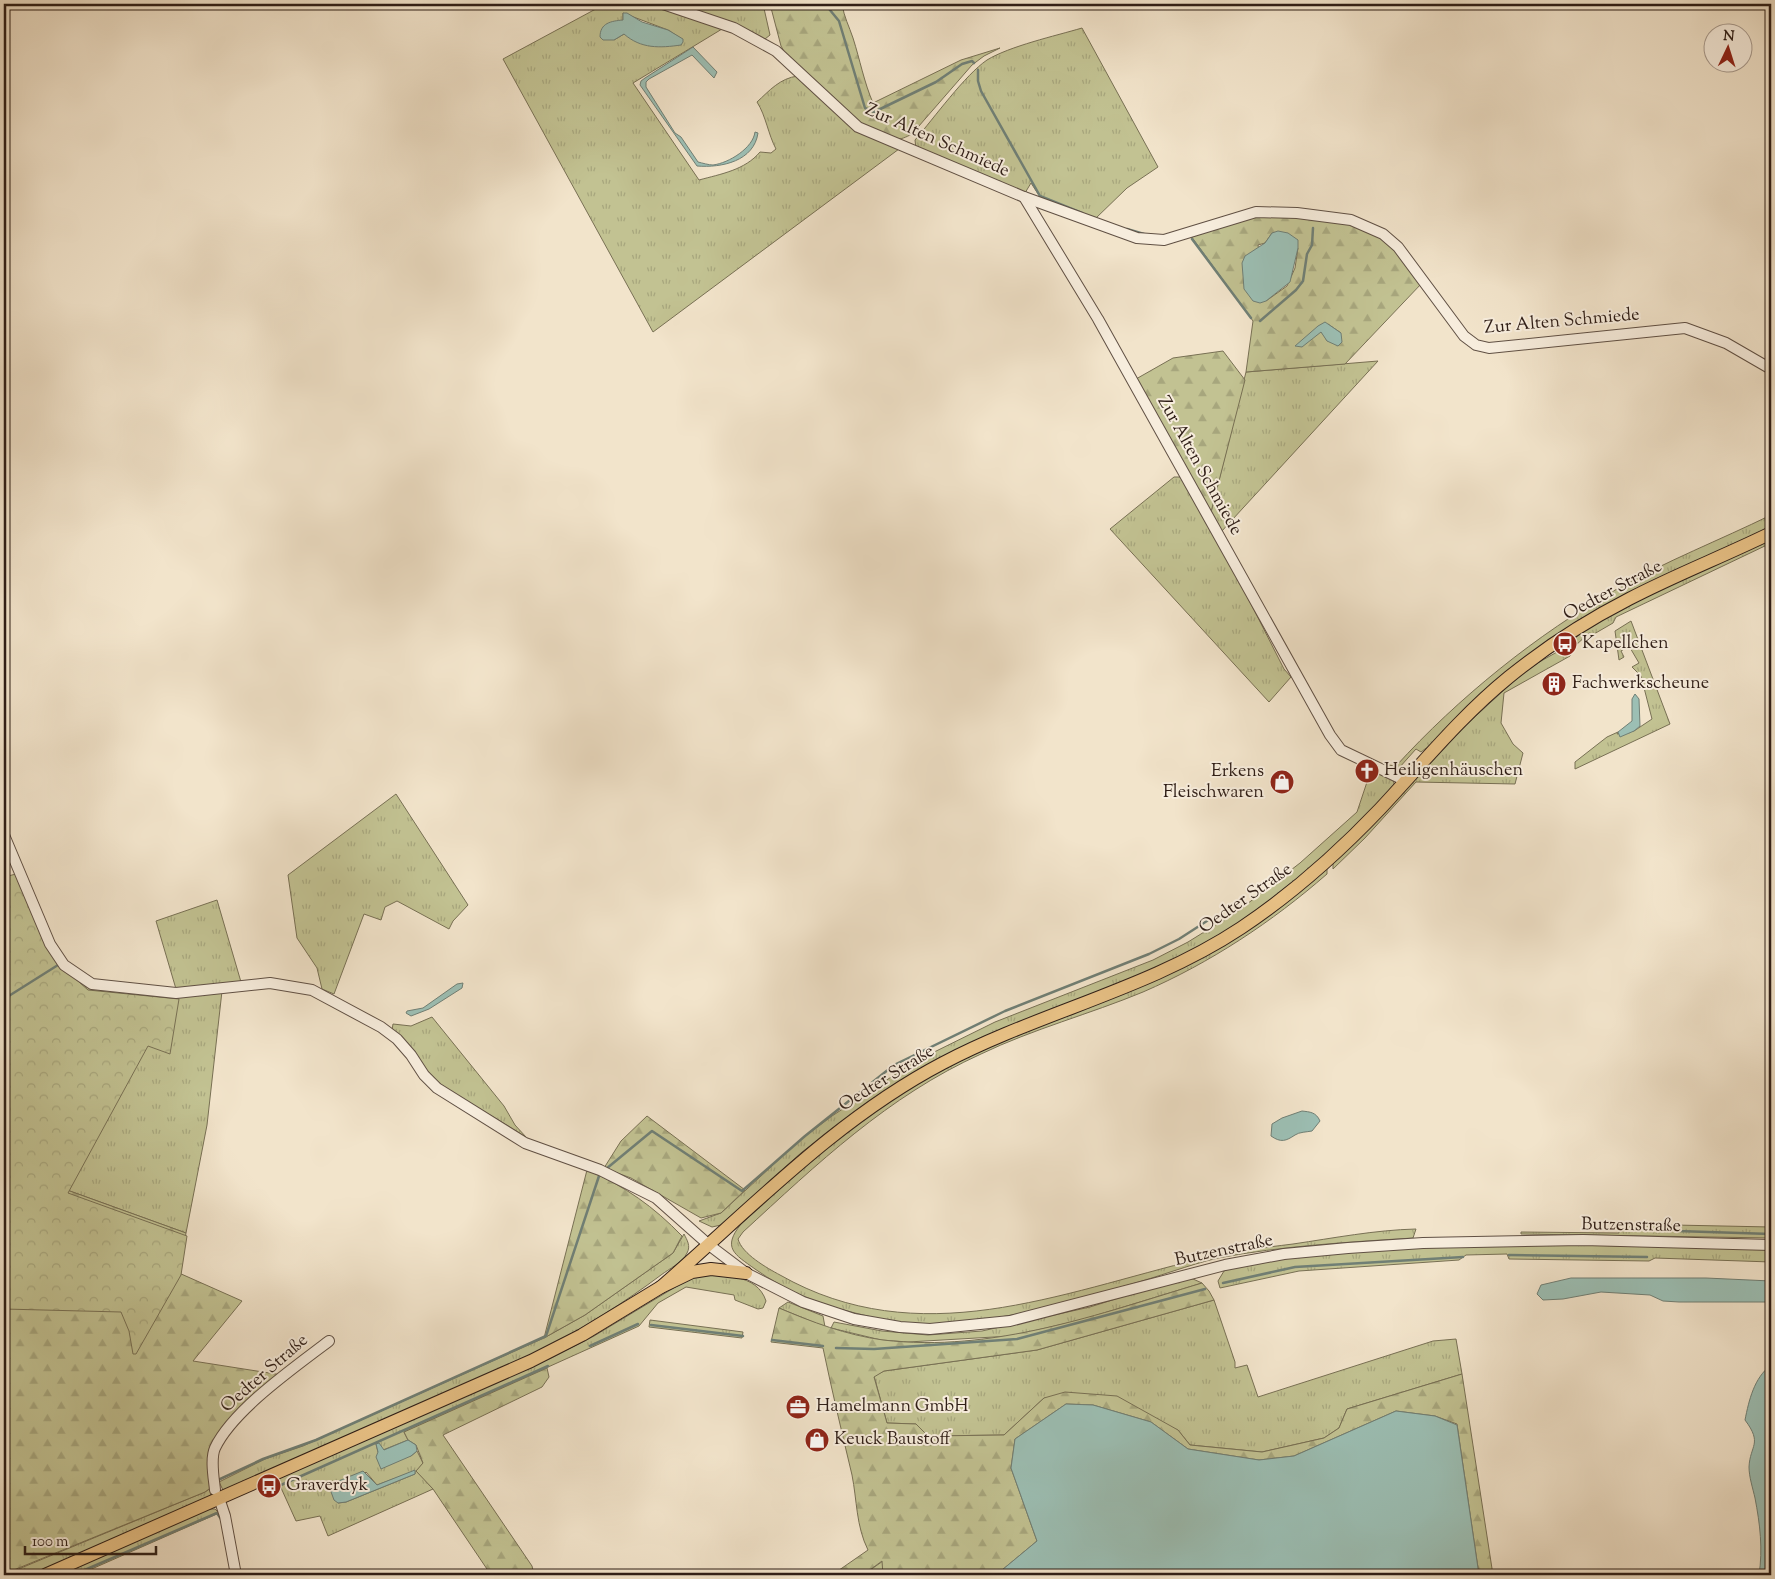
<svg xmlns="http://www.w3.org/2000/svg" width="1775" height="1579" font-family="'Sorts Mill Goudy',serif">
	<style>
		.grass { fill: url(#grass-tufts); stroke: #787054; fill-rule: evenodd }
		.forest { fill: url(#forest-firs); stroke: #787054; fill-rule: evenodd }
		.park { fill: url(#park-crowns); stroke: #787054 }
		.water { fill: #9cbfb4; stroke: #707f75 }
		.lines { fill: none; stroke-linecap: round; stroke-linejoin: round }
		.stream { stroke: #707f75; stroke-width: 2.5 }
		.minor-casing { stroke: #605044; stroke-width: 12 }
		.major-casing { stroke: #2f1e17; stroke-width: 14 }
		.minor { stroke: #f7eddd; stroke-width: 10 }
		.major { stroke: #e9c286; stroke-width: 12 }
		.labels { text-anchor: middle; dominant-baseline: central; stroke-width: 4; stroke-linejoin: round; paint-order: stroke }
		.street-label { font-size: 18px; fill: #2f1e17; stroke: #f7eddd }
		.poi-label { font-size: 18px; fill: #2f1e17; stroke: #f7eddd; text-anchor: start }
	</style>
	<defs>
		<pattern id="grass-tufts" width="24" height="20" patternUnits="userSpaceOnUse" patternTransform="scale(1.25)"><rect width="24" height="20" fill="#c2c292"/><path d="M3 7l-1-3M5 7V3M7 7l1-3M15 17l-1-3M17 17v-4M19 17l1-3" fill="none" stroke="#a7a67d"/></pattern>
		<pattern id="forest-firs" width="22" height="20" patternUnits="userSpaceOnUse" patternTransform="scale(1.25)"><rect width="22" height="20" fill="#c2c292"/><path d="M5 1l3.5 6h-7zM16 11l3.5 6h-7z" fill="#a7a67d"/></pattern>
		<pattern id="park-crowns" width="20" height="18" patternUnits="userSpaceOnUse" patternTransform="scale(1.25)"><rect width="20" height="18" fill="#c2c292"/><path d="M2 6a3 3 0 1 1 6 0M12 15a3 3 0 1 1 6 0" fill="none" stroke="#a7a67d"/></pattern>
	</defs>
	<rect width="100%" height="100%" fill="#f2e4cb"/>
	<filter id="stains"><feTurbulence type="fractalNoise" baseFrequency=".004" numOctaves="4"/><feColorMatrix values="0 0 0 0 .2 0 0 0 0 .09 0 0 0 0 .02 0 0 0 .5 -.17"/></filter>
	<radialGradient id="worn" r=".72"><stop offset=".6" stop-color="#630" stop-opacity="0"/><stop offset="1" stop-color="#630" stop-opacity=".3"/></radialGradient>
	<g class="grass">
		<path d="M605 4H655L722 29 633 83 699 180C721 174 745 170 760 152L771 153 776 149C768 134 766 116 757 102 769 91 780 78 798 76L899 149 653 332 503 59ZM623 13 668 30 682 39 624 34 614 40 623 20Z"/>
		<path d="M676 4H763L770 35 765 39Z"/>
		<path d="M1082 28 1158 167 1127 188 1095 219 1040 197 1031 183 1025 193 916 149 915 140C934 118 965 75 987 60 1010 46 1055 36 1082 28Z"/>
		<path d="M1378 361 1221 532 1211 512 1246 372Z"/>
		<path d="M1174 477H1183L1216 535 1284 669 1291 677 1269 702 1110 529Z"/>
		<path d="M1771 515V528L1624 596 1421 752 1416 749 1399 768 1403 772 1381 764 1396 766C1458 698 1537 634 1617 589 1666 561 1720 540 1771 515Z"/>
		<path d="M1771 539 1769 544 1616 617 1613 623 1594 634 1589 633 1575 646 1570 656 1504 693 1501 723 1513 744 1523 753 1515 784 1416 782 1365 838 1333 869V862L1454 736 1527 669 1564 648 1588 627 1625 606Z"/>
		<path d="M1631 621 1670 724 1575 769V762L1607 737 1618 732 1617 734 1634 731 1652 719 1641 676 1632 667 1639 663 1629 646 1621 651 1624 657 1619 660 1615 631Z"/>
		<path d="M1375 770 1393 780 1395 787 1333 850 1277 896 1222 935 1172 962 1042 1015 858 1110 802 1152 721 1225 712 1227 699 1221 721 1213 800 1140 832 1116 914 1062 995 1022 1153 960 1188 942 1238 911 1300 863 1357 812 1369 776Z"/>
		<path d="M396 794 468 905 453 921 449 929 397 901 385 907 381 920 364 914 334 994 322 989 317 968 297 938 288 875Z"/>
		<path d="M1327 868V874C1272 922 1210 963 1143 992 1090 1014 1033 1029 981 1054 888 1096 817 1164 743 1232L738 1239C742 1254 767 1268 780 1275 919 1354 1059 1293 1200 1259 1230 1251 1262 1248 1293 1244 1334 1238 1375 1230 1416 1229L1413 1238C1349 1242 1282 1246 1218 1258 1188 1265 1158 1277 1128 1285 1052 1307 975 1330 895 1322 882 1320 868 1316 855 1313 818 1304 786 1291 755 1269 734 1254 722 1248 741 1224L811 1161 865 1118 921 1081 974 1052 1147 984Z"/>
		<path d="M217 900 241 982 176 989 156 921Z"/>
		<path d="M222 991 207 1125 186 1233 67 1190 147 1043 177 997Z"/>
		<path d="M432 1017 504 1106 515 1125 526 1137 444 1087 432 1077 418 1058 392 1030 393 1024 411 1026Z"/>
		<path d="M1674 1225 1771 1227V1238L1521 1234V1232L1619 1233V1227Z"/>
		<path d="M684 1234C687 1240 691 1246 687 1253 683 1262 669 1269 661 1275 624 1303 586 1326 546 1348L224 1492 219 1482 265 1459 303 1446 544 1338 585 1315 673 1253Z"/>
		<path d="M1532 1244 1771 1249V1262L1655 1258 1649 1261 1509 1259 1507 1254 1466 1255 1459 1260 1299 1271 1220 1288 1218 1281 1224 1271 1232 1267C1332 1249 1431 1246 1532 1244Z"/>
		<path d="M697 1274C722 1276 757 1273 766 1301L763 1308 758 1309 735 1300 734 1295 686 1287 658 1303 639 1326 404 1432 408 1440 383 1450 376 1444 378 1452 411 1456 417 1451 423 1463 417 1471 433 1489 328 1536 320 1516 296 1521 277 1479 551 1358 594 1336ZM415 1471V1474L346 1502 338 1503 366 1472 377 1485Z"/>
		<path d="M1182 1278 1193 1279 1202 1283 1081 1320 1011 1336 908 1342 881 1340 831 1328 834 1322 882 1331 928 1335 982 1331 1090 1307Z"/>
		<path d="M1214 1300 1235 1362V1368L1247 1365 1258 1397 1433 1341 1456 1339 1462 1374 1347 1409 1339 1428 1324 1438 1262 1452 1190 1445 1178 1430 1044 1398 1004 1435 927 1436 916 1424 887 1423 874 1376 884 1371 1037 1350Z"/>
		<path d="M788 1302 823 1316 825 1327 779 1308Z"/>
		<path d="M650 1320 743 1332 742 1338 649 1327Z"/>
		<path d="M211 1488V1494L205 1500 34 1575H4L205 1492Z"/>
		<path d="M209 1509H215L219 1513 78 1575H59Z"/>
		<path d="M883 1561V1575H863Z"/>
	</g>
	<g class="forest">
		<path d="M770 4H842C844 17 849 26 853 38 860 60 864 82 873 103L961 60 1000 48 984 56 972 65 912 134C906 137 901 140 894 139 863 136 813 81 789 60L781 46Z"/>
		<path d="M1259 215C1305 216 1360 215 1396 249 1406 259 1413 272 1422 283L1345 364 1246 372 1253 321 1191 236ZM1272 233 1298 248 1295 268 1287 286 1266 301 1258 245 1265 243ZM1328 324 1341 333 1327 341 1323 333 1319 332Z"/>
		<path d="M1223 351 1245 380 1211 512 1136 379 1173 358Z"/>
		<path d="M25 896 60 964 86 987 177 997 168 1052 147 1044 67 1190 186 1233 179 1273 242 1301 193 1361 282 1375 209 1452 217 1483 205 1492 4 1574V903Z"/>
		<path d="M647 1116 745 1190 721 1213 701 1218 631 1178 604 1168 621 1141Z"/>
		<path d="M587 1170C625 1186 654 1207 682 1236L673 1253 585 1315 544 1338Z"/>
		<path d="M1202 1283 1209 1291 1214 1300 1037 1350 884 1371 874 1377 887 1423 916 1424 928 1436 1004 1435 1044 1398 1065 1392 1117 1396 1178 1430 1190 1445 1262 1452 1324 1438 1339 1428 1347 1409 1462 1374 1493 1575H1479L1457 1424 1435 1416 1396 1411 1294 1456 1259 1460 1188 1449 1151 1422 1093 1405 1066 1404 1015 1439 1011 1468 1037 1541 996 1575H883L882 1561 863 1575H832L868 1550C856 1526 857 1500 852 1475 842 1433 832 1391 823 1348L771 1342 779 1308C812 1322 846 1335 883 1340 993 1353 1099 1314 1202 1283Z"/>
		<path d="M547 1368 549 1377 542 1387 443 1435 532 1566 534 1575H491L433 1489 416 1471 423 1463 416 1445 408 1440 404 1432Z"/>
	</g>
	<path class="park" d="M16 874 46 947 61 966 88 990 179 999 170 1054 148 1046 68 1193 187 1236 181 1275 136 1354H133L129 1331 121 1312 4 1309V877Z"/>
	<g class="water">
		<path d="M623 13H627L642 22 668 30 683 39V42L681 45C660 48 641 49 624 34L614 40H603L600 37C600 23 611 21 623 20Z"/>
		<path d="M693 47 717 72 714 78 692 55 649 79 646 82V87L675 133 681 137 698 162C702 163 709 165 713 165 729 163 753 148 755 132L758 133C754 161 722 168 697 166L640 85 641 81 645 78Z"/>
		<path d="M1278 231 1288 233 1298 240V248L1290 282 1266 301 1260 303 1253 301 1244 289 1242 263 1245 256 1265 243 1272 233Z"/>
		<path d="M1325 322 1341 333 1342 342 1338 346 1327 341 1321 332 1302 347 1295 346 1318 326Z"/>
		<path d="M1635 694 1639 699 1640 726 1634 731 1620 737 1618 732 1632 721V699Z"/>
		<path d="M457 984 463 983 462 988 429 1009 411 1016 406 1013 407 1011 423 1008Z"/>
		<path d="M1302 1111C1310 1112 1316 1112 1320 1121L1312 1131C1307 1132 1299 1132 1295 1135 1286 1141 1281 1143 1271 1136L1272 1124 1282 1118Z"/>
		<path d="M1571 1278H1706L1771 1281V1302H1679L1663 1301 1650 1295 1601 1292 1563 1299 1543 1300 1537 1294 1541 1285Z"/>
		<path d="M1771 1365V1575H1759C1763 1549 1760 1524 1755 1498 1753 1489 1749 1477 1749 1467 1750 1445 1763 1444 1745 1420 1749 1400 1754 1378 1771 1365Z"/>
		<path d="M1066 1404 1093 1405 1151 1422 1188 1449 1259 1460 1294 1456 1396 1411 1435 1416 1457 1425 1479 1575H996L1037 1541 1011 1468 1015 1439Z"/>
		<path d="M408 1440 416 1445 417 1451 411 1456 381 1469 376 1457 378 1452 376 1444 379 1443 384 1450Z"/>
		<path d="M415 1470V1474L346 1502 338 1503 334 1500 330 1489 336 1482 363 1471 377 1485Z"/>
	</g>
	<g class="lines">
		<g class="stream">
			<path d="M825 4 839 21 865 108 874 112 936 82 962 64 972 61 974 63"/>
			<path d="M978 70V81L981 91 1040 196 1082 213"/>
			<path d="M1127 229 1144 234"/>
			<path d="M1192 239 1251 318"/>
			<path d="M1260 321 1296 290 1303 281 1307 254 1312 245 1313 228"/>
			<path d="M4 999 58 965"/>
			<path d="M606 1169 652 1131 742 1191 805 1136 894 1065 1005 1011 1149 954 1179 939 1210 919"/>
			<path d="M1677 1231 1771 1234"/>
			<path d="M1509 1255 1647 1257"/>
			<path d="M1223 1283 1295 1267 1463 1257"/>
			<path d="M651 1325 743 1336"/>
			<path d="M772 1340 823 1346"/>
			<path d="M590 1346 638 1324"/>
			<path d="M836 1348 874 1349 1017 1339 1205 1289"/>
			<path d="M218 1480 263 1459 316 1440 546 1336 599 1176"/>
			<path d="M281 1485 548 1366"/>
			<path d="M73 1575 217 1513 221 1519"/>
		</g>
		<defs>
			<g id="minor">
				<path d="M663 4 734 28 776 51 858 127 1024 197 1137 238 1164 240 1256 212 1297 213 1351 220 1383 234 1398 247 1464 336 1476 345 1489 348 1685 328 1726 343 1771 369"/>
				<path d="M1024 197 1098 319 1330 735 1341 750 1406 781"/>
				<path d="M4 835 50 944 64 965 92 984 176 993 270 983 312 990 381 1027 397 1039 411 1055 424 1075 437 1088 525 1143 600 1170 656 1198 709 1245 746 1273 803 1302 854 1319 900 1327 930 1329 1010 1321 1225 1265 1284 1254 1348 1248 1423 1243 1583 1240 1771 1245"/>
				<path d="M215 1490C214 1479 210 1459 215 1448 233 1410 295 1367 329 1341"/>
				<path d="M219 1498 225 1516 236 1575"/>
			</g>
			<g id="major">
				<path d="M661 1287C752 1208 836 1119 943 1063 1040 1012 1149 989 1241 928 1292 894 1338 853 1380 809 1422 764 1461 716 1509 677 1546 647 1586 621 1629 599 1675 575 1724 556 1771 533"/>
				<path d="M45 1575 531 1361 582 1335 661 1287 692 1272 711 1269 746 1273"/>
			</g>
		</defs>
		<use href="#minor" class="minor-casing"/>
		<use href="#major" class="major-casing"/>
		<use href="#minor" class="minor"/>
		<use href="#major" class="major"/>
	</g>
	<defs>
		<symbol id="bus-disc" viewBox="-11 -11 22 22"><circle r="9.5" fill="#8f2418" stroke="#f7eddd"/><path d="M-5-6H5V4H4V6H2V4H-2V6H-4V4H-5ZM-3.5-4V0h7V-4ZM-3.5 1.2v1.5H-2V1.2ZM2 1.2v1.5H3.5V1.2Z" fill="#fff"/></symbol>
		<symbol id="building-disc" viewBox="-11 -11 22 22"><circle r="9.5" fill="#8f2418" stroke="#f7eddd"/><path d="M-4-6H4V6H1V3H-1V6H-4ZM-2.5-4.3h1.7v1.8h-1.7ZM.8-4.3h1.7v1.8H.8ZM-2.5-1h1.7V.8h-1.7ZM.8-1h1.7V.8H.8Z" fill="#fff"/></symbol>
		<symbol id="church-disc" viewBox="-11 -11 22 22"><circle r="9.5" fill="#8f2418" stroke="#f7eddd"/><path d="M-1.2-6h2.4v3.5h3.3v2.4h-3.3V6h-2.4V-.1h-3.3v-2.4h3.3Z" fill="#fff"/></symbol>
		<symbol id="shop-disc" viewBox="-11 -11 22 22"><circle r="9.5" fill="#8f2418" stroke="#f7eddd"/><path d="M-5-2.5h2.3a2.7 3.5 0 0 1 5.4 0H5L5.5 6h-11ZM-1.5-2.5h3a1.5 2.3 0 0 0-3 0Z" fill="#fff"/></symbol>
		<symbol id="office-disc" viewBox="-11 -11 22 22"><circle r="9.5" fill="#8f2418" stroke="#f7eddd"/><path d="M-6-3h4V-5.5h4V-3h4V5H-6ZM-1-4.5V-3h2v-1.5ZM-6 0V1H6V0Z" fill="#fff"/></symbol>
	</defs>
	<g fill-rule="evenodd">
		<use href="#bus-disc" x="1551" y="630" width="28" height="28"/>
		<use href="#building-disc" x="1540" y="670" width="28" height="28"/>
		<use href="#church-disc" x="1353" y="757" width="28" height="28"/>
		<use href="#shop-disc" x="1268" y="768" width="28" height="28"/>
		<use href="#office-disc" x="784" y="1393" width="28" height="28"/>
		<use href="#shop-disc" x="803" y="1426" width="28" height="28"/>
		<use href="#bus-disc" x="255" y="1472" width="28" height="28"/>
	</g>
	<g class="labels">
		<g class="street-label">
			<text transform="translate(937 141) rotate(24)">Zur Alten Schmiede</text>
			<text transform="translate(1562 322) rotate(-5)">Zur Alten Schmiede</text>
			<text transform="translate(1199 466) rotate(61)">Zur Alten Schmiede</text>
			<text transform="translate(1613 591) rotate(-28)">Oedter Straße</text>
			<text transform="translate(1246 899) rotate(-35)">Oedter Straße</text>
			<text transform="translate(887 1079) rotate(-32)">Oedter Straße</text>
			<text transform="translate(1631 1226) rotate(1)">Butzenstraße</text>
			<text transform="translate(1224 1251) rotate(-12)">Butzenstraße</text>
			<text transform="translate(265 1374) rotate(-41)">Oedter Straße</text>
		</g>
		<g class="poi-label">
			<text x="1582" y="644">Kapellchen</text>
			<text x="1572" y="684">Fachwerkscheune</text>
			<text x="1384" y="771">Heiligenhäuschen</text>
			<text x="1264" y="772" text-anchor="end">Erkens<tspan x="1264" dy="21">Fleischwaren</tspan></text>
			<text x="816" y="1407">Hamelmann GmbH</text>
			<text x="834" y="1440">Keuck Baustoff</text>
			<text x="286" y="1486">Graverdyk</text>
		</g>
	</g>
	<rect width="1775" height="1579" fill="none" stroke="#f2e4cb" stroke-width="20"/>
	<rect x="5" y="5" width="1765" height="1569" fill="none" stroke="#2f1e17" stroke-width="2.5"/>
	<rect x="10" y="10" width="1755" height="1559" fill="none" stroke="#2f1e17"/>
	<g transform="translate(1728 48) rotate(4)"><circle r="24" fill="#f7eddd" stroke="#a79a8e"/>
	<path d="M0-4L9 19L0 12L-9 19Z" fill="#8f2418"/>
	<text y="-8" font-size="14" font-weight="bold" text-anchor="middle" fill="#2f1e17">N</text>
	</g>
	<path d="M25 1546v8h131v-8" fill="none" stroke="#2f1e17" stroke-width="2.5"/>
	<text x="32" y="1546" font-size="15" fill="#2f1e17" stroke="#f7eddd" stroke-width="4" paint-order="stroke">100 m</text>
	<rect width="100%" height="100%" filter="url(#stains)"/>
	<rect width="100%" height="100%" fill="url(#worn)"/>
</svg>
